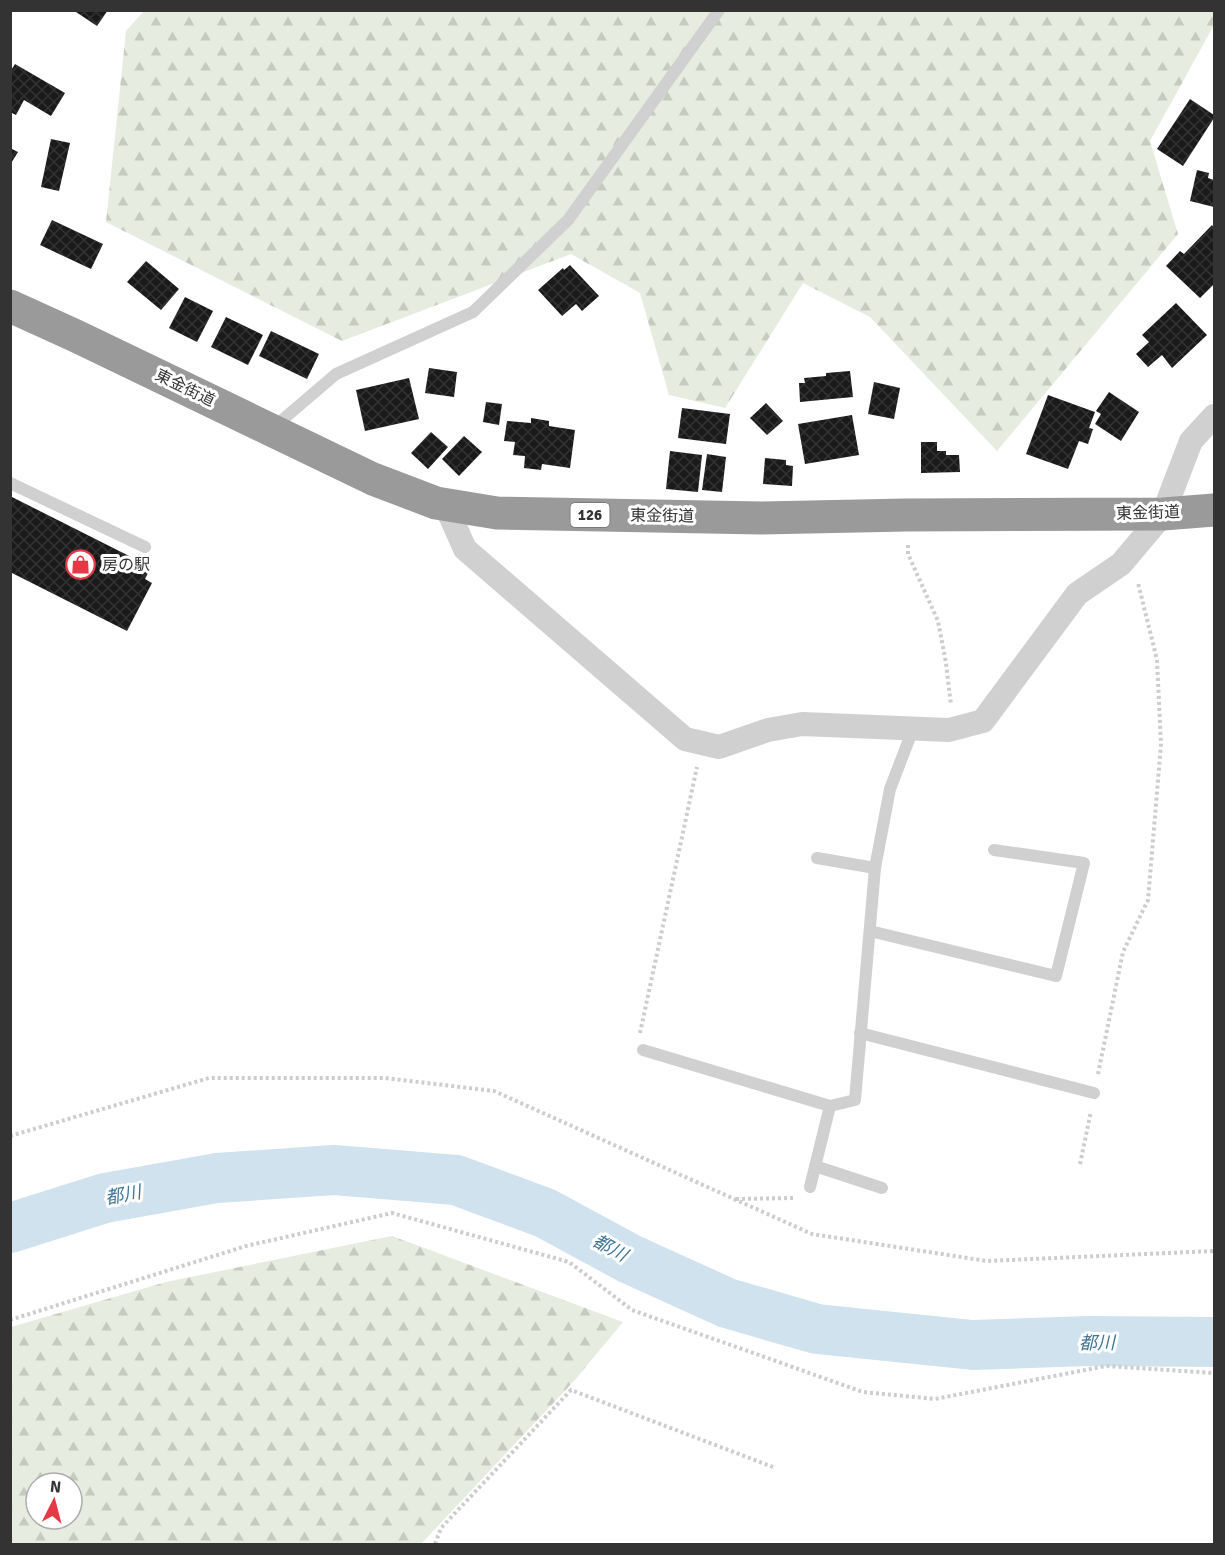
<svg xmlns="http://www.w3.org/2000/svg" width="1225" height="1555" font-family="Signika,'Noto Sans JP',sans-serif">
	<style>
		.forest { fill: url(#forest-firs); fill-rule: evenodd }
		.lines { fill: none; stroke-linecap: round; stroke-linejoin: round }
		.river { stroke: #cfe2ee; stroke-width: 50 }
		.building { fill: url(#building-cross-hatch) }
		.path { stroke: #cdcdcd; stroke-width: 4; stroke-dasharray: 3 3; stroke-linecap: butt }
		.lane { stroke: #d0d0d0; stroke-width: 12 }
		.street { stroke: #d0d0d0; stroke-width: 24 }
		.highway { stroke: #9a9a9a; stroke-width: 33 }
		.labels { text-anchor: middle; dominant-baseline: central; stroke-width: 6; stroke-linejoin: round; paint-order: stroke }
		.shield { fill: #fff; stroke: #707070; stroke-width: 1.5 }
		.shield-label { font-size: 15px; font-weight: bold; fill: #333 }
		.street-label { font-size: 16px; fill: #333; stroke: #fff }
		.poi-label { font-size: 16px; fill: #333; stroke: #fff; text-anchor: start }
		.water-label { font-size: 18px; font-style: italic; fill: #3f7597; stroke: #fff }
	</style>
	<defs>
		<pattern id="forest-firs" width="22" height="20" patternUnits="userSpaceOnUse" patternTransform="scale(1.5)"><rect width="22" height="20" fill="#e6ecdf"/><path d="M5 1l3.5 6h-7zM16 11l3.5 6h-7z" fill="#c6cbc0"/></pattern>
		<pattern id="building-cross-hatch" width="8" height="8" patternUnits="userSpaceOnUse" patternTransform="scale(1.5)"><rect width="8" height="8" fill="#1a1a1a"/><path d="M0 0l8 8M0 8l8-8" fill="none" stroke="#333"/></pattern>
	</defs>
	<rect width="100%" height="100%" fill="#fff"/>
	<g class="forest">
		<path d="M144 11H1214V25L1150 141 1178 234 997 451 870 317 803 283 725 408 669 395 640 293 571 254 342 341 106 222 126 31Z"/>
		<path d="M392 1236 623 1322 574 1381 421 1544H11V1327L166 1282ZM36 1483H72V1519H36Z"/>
	</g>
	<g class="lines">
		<path class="river" d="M10 1228 105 1198 217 1178 334 1170 456 1180 545 1213 630 1259 727 1303 817 1329 973 1345 1087 1341 1214 1342"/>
	</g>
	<g class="building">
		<path d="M73 10H108L97 26Z"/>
		<path d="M15 64 65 93 51 116 24 100 16 115 10 112V72Z"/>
		<path d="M1190 99 1214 115V118L1183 166 1157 149Z"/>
		<path d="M51 139 70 143 59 191 41 187Z"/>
		<path d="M10 148 18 152 10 165Z"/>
		<path d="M1197 170 1209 173 1208 178 1214 180V207L1190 201Z"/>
		<path d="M52 220 103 244 91 269 40 245Z"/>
		<path d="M1212 225 1214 228V284L1200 298 1166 266 1180 251 1184 254Z"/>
		<path d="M146 261 179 289 161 310 127 282Z"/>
		<path d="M570 265 599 296 582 311 576 304 562 316 538 290 563 268 564 270Z"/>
		<path d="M185 297 213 311 197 342 169 328Z"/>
		<path d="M1176 303 1207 335 1172 368 1162 355 1148 367 1136 354 1149 342 1142 335Z"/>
		<path d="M226 317 263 335 248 365 211 347Z"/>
		<path d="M271 331 319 354 307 379 259 356Z"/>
		<path d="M429 368 457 372 454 397 425 393Z"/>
		<path d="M850 371 853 397 800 402 799 383H805L804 378 826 376V373Z"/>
		<path d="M409 378 419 419 365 431 356 390Z"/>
		<path d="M874 382 900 388 894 419 868 414Z"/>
		<path d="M1109 392 1139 412 1121 441 1095 424 1101 414 1096 411Z"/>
		<path d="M1048 395 1095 412 1089 428 1093 429 1088 444 1079 441 1068 469 1026 454Z"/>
		<path d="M486 402 502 404 499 425 483 422Z"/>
		<path d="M766 403 783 421 767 435 750 418Z"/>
		<path d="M682 408 730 414 726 444 678 438Z"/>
		<path d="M852 415 859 455 805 464 798 424Z"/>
		<path d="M531 418 549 421V426L575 430 570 468 542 464 541 470 524 468 525 456 513 455 515 442 504 441 507 421 531 423Z"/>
		<path d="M431 432 448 447 428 469 411 453Z"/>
		<path d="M464 436 482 452 459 476 442 459Z"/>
		<path d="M921 442H937V451H946V455H959L960 472 921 473Z"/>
		<path d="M670 451 702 455 698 492 666 489Z"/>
		<path d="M707 454 726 457 722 492 702 490Z"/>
		<path d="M765 458 786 460V465L793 466 792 486 763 484Z"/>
		<path d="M10 496 151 567 145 579 152 583 127 631 10 572Z"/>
	</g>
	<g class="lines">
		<g class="path">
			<path d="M908 545V554L938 621 946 663 951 705"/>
			<path d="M640 1033 697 767"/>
			<path d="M1098 1074 1123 952 1148 900 1161 744 1157 660 1138 583"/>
			<path d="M10 1136 209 1078H385L494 1091 812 1234 987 1261 1214 1251"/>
			<path d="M1080 1164 1091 1111"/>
			<path d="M736 1199 794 1198"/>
			<path d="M10 1320 246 1246 392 1213 569 1262 632 1310 863 1392 935 1399 1106 1366 1214 1373"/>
			<path d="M435 1544 441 1528 571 1390 773 1467"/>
		</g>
		<g class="lane">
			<path d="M274 427 336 374 473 312 568 220 719 10"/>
			<path d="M10 483 145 547"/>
			<path d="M817 858 875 868"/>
			<path d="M870 931 1056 976 1084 863 994 850"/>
			<path d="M860 1033 1094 1093"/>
			<path d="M643 1050 830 1106 855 1100 875 868 890 789 913 729"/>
			<path d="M815 1166 882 1188"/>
			<path d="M810 1187 830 1106"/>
		</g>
		<path class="street" d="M445 504 465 549 685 739 719 747 768 730 802 724 949 730 983 721 1077 594 1121 564 1163 514 1191 441 1214 416"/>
		<path class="highway" d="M10 306 76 336 373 479 436 503 497 513 761 518 906 515 1163 514 1214 510"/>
	</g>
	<defs>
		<symbol id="shop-ring" viewBox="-11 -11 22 22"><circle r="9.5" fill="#fff" stroke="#e63946" stroke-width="1.5"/><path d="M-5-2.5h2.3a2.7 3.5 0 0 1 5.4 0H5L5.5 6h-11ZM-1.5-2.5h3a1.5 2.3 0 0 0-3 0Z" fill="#e63946"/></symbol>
	</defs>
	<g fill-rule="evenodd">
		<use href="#shop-ring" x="64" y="548" width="33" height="33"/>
	</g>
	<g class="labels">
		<rect class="shield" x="570.5" y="503" width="39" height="24" rx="4.5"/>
		<g class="shield-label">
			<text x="590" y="515">126</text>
		</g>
		<g class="street-label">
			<text transform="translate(185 388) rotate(26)">東金街道</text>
			<text transform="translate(1148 513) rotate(-2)">東金街道</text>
			<text transform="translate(662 516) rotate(1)">東金街道</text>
		</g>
		<g class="poi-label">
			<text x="102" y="565">房の駅</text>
		</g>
		<g class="water-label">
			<text transform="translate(123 1195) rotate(-11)">都川</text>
			<text transform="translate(610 1248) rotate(28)">都川</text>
			<text transform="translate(1097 1343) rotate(-1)">都川</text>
		</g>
	</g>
	<rect width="1225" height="1555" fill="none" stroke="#333333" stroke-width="24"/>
	<g transform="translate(54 1501) rotate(6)"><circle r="28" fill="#ffffff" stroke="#adadad" stroke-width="1.5"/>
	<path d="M0-4.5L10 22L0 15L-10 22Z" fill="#e63946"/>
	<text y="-9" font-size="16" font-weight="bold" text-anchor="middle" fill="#333333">N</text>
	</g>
</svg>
